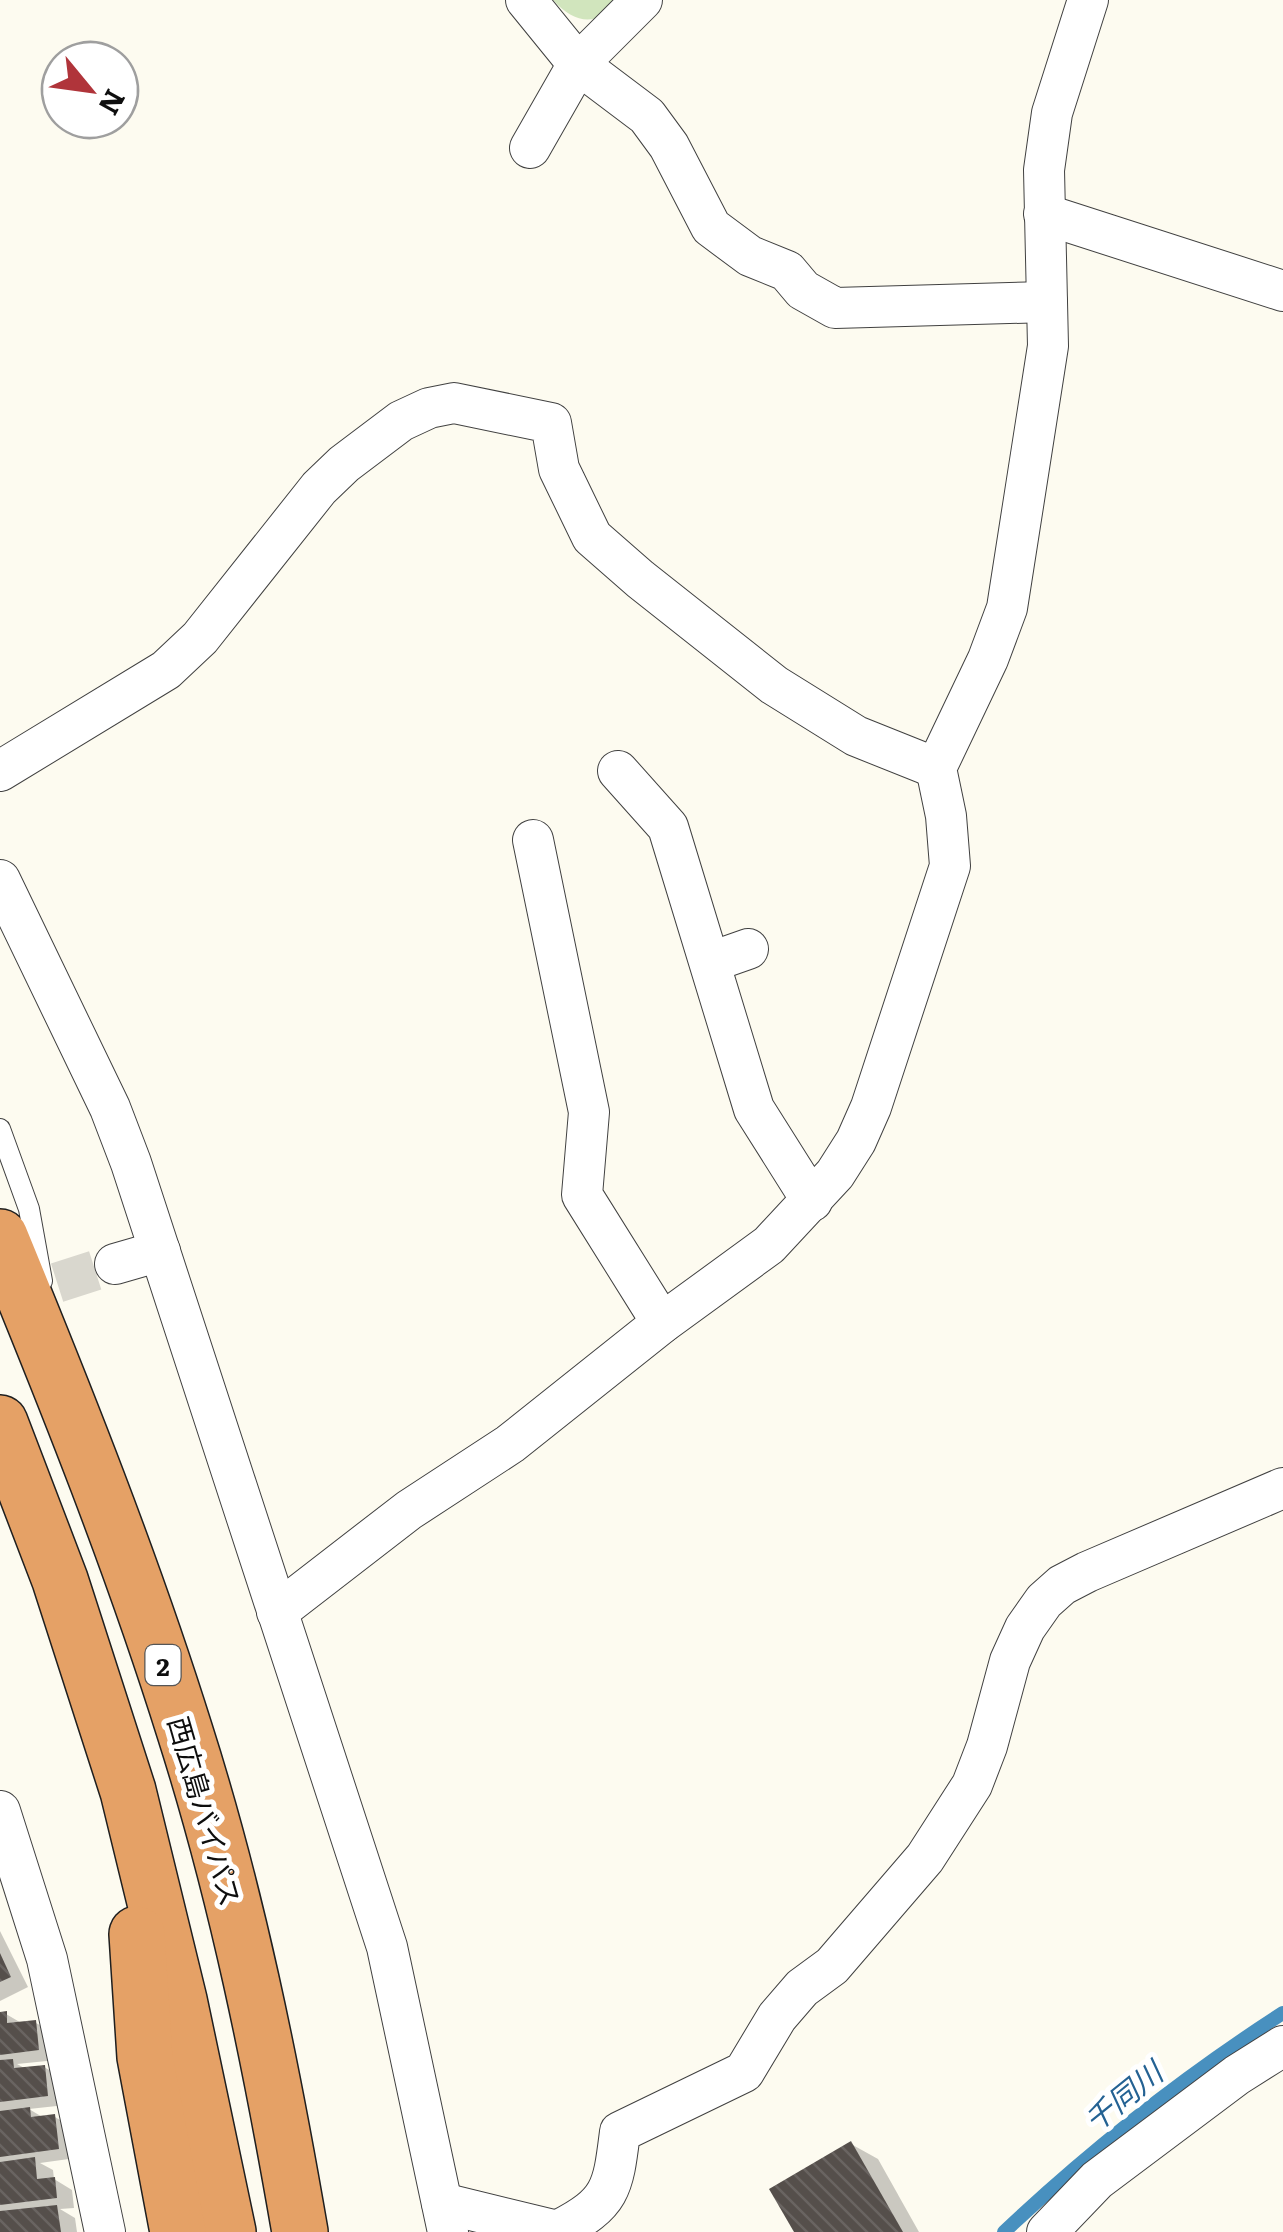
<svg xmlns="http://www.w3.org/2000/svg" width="1283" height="2232" font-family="Literata,'Noto Sans JP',serif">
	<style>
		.grass { fill: url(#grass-tufts) }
		.shadow { fill: #0003 }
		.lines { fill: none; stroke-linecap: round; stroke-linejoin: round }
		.stream { stroke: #4890bf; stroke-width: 14 }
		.building { fill: url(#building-back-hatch) }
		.minor-tunnel { stroke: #d9d7ce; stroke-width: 40; stroke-dasharray: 40 20; stroke-linecap: butt }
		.service-casing { stroke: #414141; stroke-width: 22 }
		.minor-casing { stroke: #414141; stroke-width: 42 }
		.motorway-casing { stroke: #1f1f1f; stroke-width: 58 }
		.service { stroke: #fff; stroke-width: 20 }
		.minor { stroke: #fff; stroke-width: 40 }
		.motorway { stroke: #e5a166; stroke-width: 55 }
		.labels { text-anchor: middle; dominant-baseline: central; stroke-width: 10; stroke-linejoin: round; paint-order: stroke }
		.shield { fill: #fff; stroke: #565656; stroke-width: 2.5 }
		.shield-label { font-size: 25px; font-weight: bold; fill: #0e0e0e }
		.street-label { font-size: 28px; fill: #0e0e0e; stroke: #fff }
		.water-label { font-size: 30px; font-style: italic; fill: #246293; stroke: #fff }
	</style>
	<defs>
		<pattern id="grass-tufts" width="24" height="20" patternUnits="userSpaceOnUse" patternTransform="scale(2.5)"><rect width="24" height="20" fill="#d1e5bd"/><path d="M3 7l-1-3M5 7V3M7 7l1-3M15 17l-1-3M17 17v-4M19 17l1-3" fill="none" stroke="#b2c3a1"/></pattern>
		<pattern id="building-back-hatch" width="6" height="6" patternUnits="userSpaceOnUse" patternTransform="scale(2.5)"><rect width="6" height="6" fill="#554f4b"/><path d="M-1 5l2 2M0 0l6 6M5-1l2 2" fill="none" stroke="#696461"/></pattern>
	</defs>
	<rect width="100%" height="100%" fill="#fdfbf0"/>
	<path class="grass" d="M553 0H623C598 25 578 27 553 0Z"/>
	<g class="shadow">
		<path d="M0 1931 28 1987 0 2001Z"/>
		<path d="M0 2014H6L23 2024 36 2023 54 2033 57 2060 17 2064 26 2069 44 2067 63 2078 66 2105 29 2109 44 2118 55 2117 73 2128 76 2158 40 2163 53 2170 54 2179 72 2190 74 2208 60 2209 75 2218 77 2232H0Z"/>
		<path d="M851 2144 878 2159 919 2232H797Z"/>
	</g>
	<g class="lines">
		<path class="stream" d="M1004 2232C1091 2150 1182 2078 1283 2013"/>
	</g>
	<g class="building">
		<path d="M0 1953 11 1977 0 1982Z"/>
		<path d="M7 2011V2023L36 2020 39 2050 0 2055V2012Z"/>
		<path d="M13 2059 14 2068 45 2065 48 2096 0 2102V2060Z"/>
		<path d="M30 2107 31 2117 55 2114 59 2149 0 2157V2111Z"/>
		<path d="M851 2141 903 2232H794L769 2189Z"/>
		<path d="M35 2157 37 2179 55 2177 57 2198 0 2205V2162Z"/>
		<path d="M57 2205 61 2232H0V2211Z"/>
	</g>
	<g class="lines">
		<path class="minor-tunnel" d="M0 1301 115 1264"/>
		<defs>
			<path id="service" d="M0 1129 29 1209 42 1281"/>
			<g id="minor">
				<path d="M526 0 578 64 647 116 669 146 711 227 750 256 787 271 803 290 835 308 1047 302"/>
				<path d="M530 148 578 64 642 0"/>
				<path d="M1044 214 1283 291"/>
				<path d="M0 771 166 670 200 638 319 488 344 464 401 421 429 408 454 403 551 423 559 469 592 537 640 579 774 685 856 736 936 768"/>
				<path d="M618 771 668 827 754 1109 812 1201"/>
				<path d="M533 840 589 1112 582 1195 662 1323"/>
				<path d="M0 880 110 1108 131 1163 387 1947 448 2232"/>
				<path d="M711 962 748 949"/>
				<path d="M115 1264 160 1251"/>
				<path d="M277 1612 409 1510 510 1444 662 1323 769 1245 835 1174 856 1141 871 1107 950 866 946 816 936 768 988 659 1007 608 1048 346 1044 170 1052 113 1088 0"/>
				<path d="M0 1811 47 1959 105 2232"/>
				<path d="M442 2203 561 2232"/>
				<path d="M559 2230C612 2203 613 2188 620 2132L744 2072 777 2017 802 1988 832 1966 925 1858 972 1785 987 1746 1010 1661 1025 1628 1044 1601 1062 1585 1087 1572 1283 1488"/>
				<path d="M1047 2232 1097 2180 1237 2075 1283 2046"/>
			</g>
			<g id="motorway">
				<path d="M0 1237C67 1400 132 1563 185 1732 237 1895 271 2064 300 2232"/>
				<path d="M0 1423 60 1580 128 1791 179 2000 228 2232"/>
				<path d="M137 1934 145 2057 178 2232"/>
			</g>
		</defs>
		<use href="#service" class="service-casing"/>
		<use href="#minor" class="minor-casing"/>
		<use href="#motorway" class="motorway-casing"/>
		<use href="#service" class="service"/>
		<use href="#minor" class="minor"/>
		<use href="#motorway" class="motorway"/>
	</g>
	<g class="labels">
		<rect class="shield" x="145.5" y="1645" width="35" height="40" rx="8"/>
		<g class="shield-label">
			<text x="163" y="1665">2</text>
		</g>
		<g class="street-label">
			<text transform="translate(206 1811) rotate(74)">西広島バイパス</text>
		</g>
		<g class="water-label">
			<text transform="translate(1122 2095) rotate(-39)">千同川</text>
		</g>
	</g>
	<g transform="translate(90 90) rotate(119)"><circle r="48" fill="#ffffff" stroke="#9f9f9f" stroke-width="2.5"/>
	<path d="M0-8L18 38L0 25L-18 38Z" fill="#b0343a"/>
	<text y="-15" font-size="28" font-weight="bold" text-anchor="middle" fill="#0e0e0e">N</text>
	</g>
</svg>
